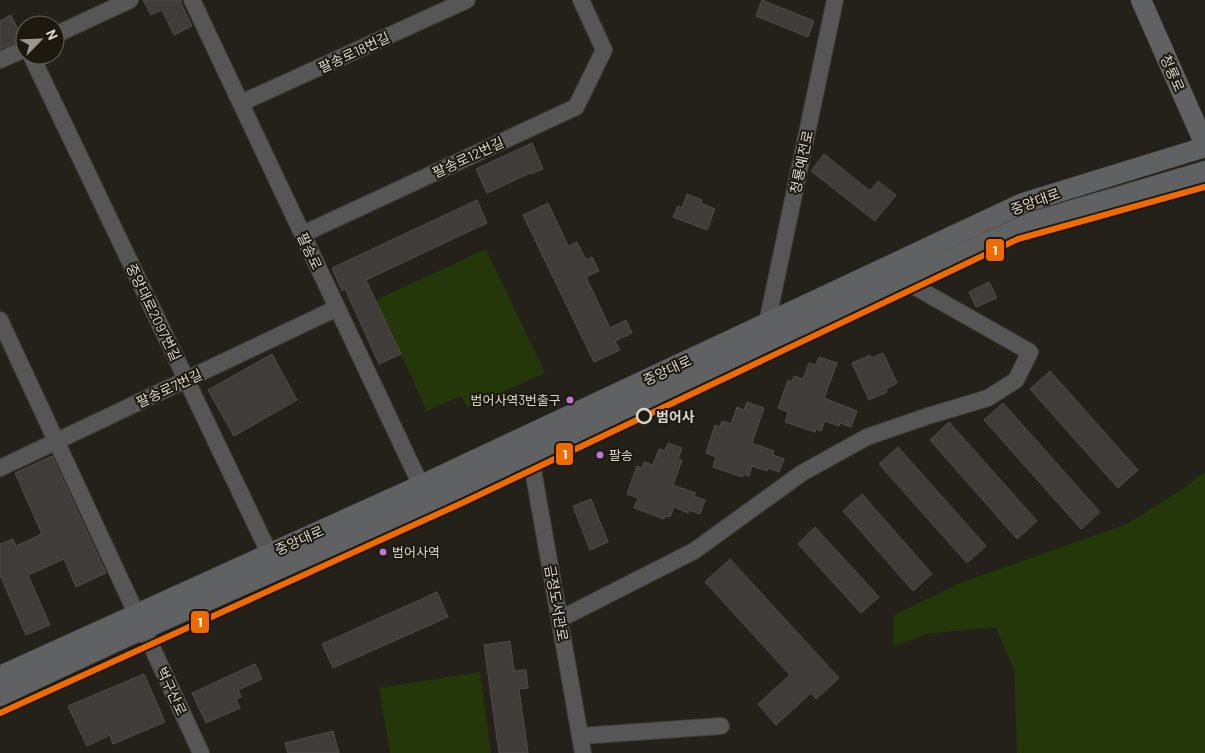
<svg xmlns="http://www.w3.org/2000/svg" width="1205" height="753" font-family="Barlow,'Noto Sans KR',sans-serif">
	<style>
		.green { fill: #233708 }
		.building { fill: #403c3a; stroke: #504c4b }
		.lines { fill: none; stroke-linecap: round; stroke-linejoin: round }
		.minor-casing { stroke: #403d38; stroke-width: 18 }
		.major-casing { stroke: #403d38; stroke-width: 21 }
		.minor { stroke: #565656; stroke-width: 16 }
		.major { stroke: #606162; stroke-width: 20 }
		.metro-1-casing { stroke: #1d190e; stroke-width: 10 }
		.metro-1 { stroke: #f06a00; stroke-width: 6 }
		.bus-dot { fill: #ba77d6; stroke: #1d190e; stroke-width: 2 }
		.stop-dot { fill: #1d190e; stroke: #d8d5ce; stroke-width: 2.5 }
		.labels { text-anchor: middle; dominant-baseline: central; stroke-width: 4; stroke-linejoin: round; paint-order: stroke }
		.bus-label { font-size: 13px; fill: #d8d5ce; stroke: #1d190e; text-anchor: start }
		.street-label { font-size: 14px; fill: #d8d5ce; stroke: #1d190e }
		.stop-label { font-size: 14px; font-weight: bold; fill: #d8d5ce; stroke: #1d190e; text-anchor: start }
		.line-badge { stroke: #1d190e; stroke-width: 2 }
		.badge-label { font-size: 14px; text-anchor: middle; font-weight: bold; fill: #fff }
	</style>
	<rect width="100%" height="100%" fill="#24211a"/>
	<g class="green">
		<path d="M486 249 545 373 467 408 461 396 427 411 376 300Z"/>
		<path d="M1205 472V753H1017L1014 670 996 627 926 634 893 647 894 615 960 583 1127 524 1181 490Z"/>
		<path d="M480 672 491 753H390L379 688Z"/>
	</g>
	<g class="building">
		<path d="M143 0H182L180 1 192 26 174 35 162 10 151 15Z"/>
		<path d="M762 0 814 21 808 37 756 16Z"/>
		<path d="M11 15 23 40 0 49V21Z"/>
		<path d="M532 143 543 169 531 174 530 173 487 193 476 169Z"/>
		<path d="M824 154 870 191 878 181 896 195 875 221 811 171Z"/>
		<path d="M687 194 702 200 701 203 715 209 707 230 673 217 678 206 682 208Z"/>
		<path d="M477 200 487 223 366 280 401 354 379 364 345 289 342 291 332 268Z"/>
		<path d="M548 203 568 246 577 242 586 260 592 257 599 271 586 277 610 328 626 320 632 333 615 341 620 350 594 362 523 215Z"/>
		<path d="M989 282 997 298 976 307 969 292Z"/>
		<path d="M883 353 897 383 886 389 887 392 869 400 852 363 870 355 871 358Z"/>
		<path d="M272 354 297 400 234 436 208 390Z"/>
		<path d="M819 357 837 363 824 398 857 411 851 427 840 423 839 426 825 421 821 431 816 429 815 432 785 422 788 412 778 408 788 380 792 382 794 376 803 379 809 363 816 365Z"/>
		<path d="M1050 371 1138 470 1118 488 1030 389Z"/>
		<path d="M747 402 764 408 752 443 774 451 773 455 784 459 779 472 768 468 767 471 752 466 749 476 744 474 742 477 713 467 716 457 706 453 715 425 720 427 722 421 731 424 737 407 744 410Z"/>
		<path d="M1003 403 1100 512 1081 529 984 420Z"/>
		<path d="M949 422 1037 521 1017 539 930 440Z"/>
		<path d="M668 443 682 448 678 459 682 460 673 485 696 493 694 496 705 500 700 514 689 510 688 513 674 507 670 517 665 516 664 519 634 508 638 498 627 494 637 466 642 468 644 462 653 465 659 449 665 451Z"/>
		<path d="M898 447 986 546 967 563 879 464Z"/>
		<path d="M52 456 106 573 76 587 64 559 28 575 50 625 26 635 0 575V544L13 539 16 546 42 534 15 473Z"/>
		<path d="M862 494 932 574 913 591 843 511Z"/>
		<path d="M591 499 608 542 590 550 573 506Z"/>
		<path d="M815 527 879 597 861 613 798 544Z"/>
		<path d="M730 559 839 678 816 699 811 693 776 725 758 704 790 675 705 582Z"/>
		<path d="M437 592 448 617 333 668 322 644Z"/>
		<path d="M510 641 514 671 526 670 528 688 519 689 528 753H499L484 645Z"/>
		<path d="M255 664 262 679 238 690 241 697 236 699 240 708 206 723 192 693Z"/>
		<path d="M144 674 165 722 113 744 110 735 87 746 68 706Z"/>
		<path d="M333 731 339 753H288L285 743Z"/>
	</g>
	<g class="lines">
		<defs>
			<g id="minor">
				<path d="M192 0 426 496"/>
				<path d="M55 35 130 0"/>
				<path d="M31 55 274 563"/>
				<path d="M0 60 25 49"/>
				<path d="M241 103 467 0"/>
				<path d="M303 234 576 107 604 50 581 0"/>
				<path d="M0 320 201 753"/>
				<path d="M767 323 835 0"/>
				<path d="M530 453 583 753"/>
				<path d="M0 468 337 308"/>
				<path d="M560 619 694 551 802 473 867 437 928 416 988 398 1016 380 1030 352 903 280"/>
				<path d="M580 736 721 726"/>
			</g>
			<g id="major">
				<path d="M1141 0 1205 145"/>
				<path d="M0 676 421 485 1023 203 1205 147"/>
				<path d="M0 696 115 642 429 502 770 340 1032 222 1205 171"/>
			</g>
		</defs>
		<use href="#minor" class="minor-casing"/>
		<use href="#major" class="major-casing"/>
		<use href="#minor" class="minor"/>
		<use href="#major" class="major"/>
		<defs>
			<path id="metro-1" d="M0 713 462 503 1018 239 1205 187"/>
		</defs>
		<use href="#metro-1" class="metro-1-casing"/>
		<use href="#metro-1" class="metro-1"/>
	</g>
	<g class="bus-dot">
		<circle cx="570" cy="400" r="4.5"/>
		<circle cx="600" cy="455" r="4.5"/>
		<circle cx="383" cy="552" r="4.5"/>
	</g>
	<circle class="stop-dot" cx="644" cy="416" r="7"/>
	<g class="labels">
		<g class="bus-label">
			<text x="561" y="400" text-anchor="end">범어사역3번출구</text>
			<text x="609" y="455">팔송</text>
			<text x="392" y="552">범어사역</text>
		</g>
		<g class="street-label">
			<text transform="translate(354 52) rotate(-25)">팔송로18번길</text>
			<text transform="translate(1173 73) rotate(66)">청룡로</text>
			<text transform="translate(468 157) rotate(-25)">팔송로12번길</text>
			<text transform="translate(801 162) rotate(-78)">청룡예전로</text>
			<text transform="translate(1035 201) rotate(-20)">중앙대로</text>
			<text transform="translate(310 251) rotate(65)">팔송로</text>
			<text transform="translate(154 312) rotate(64)">중앙대로2097번길</text>
			<text transform="translate(667 370) rotate(-25)">중앙대로</text>
			<text transform="translate(169 388) rotate(-25)">팔송로7번길</text>
			<text transform="translate(299 540) rotate(-24)">중앙대로</text>
			<text transform="translate(557 603) rotate(80)">금정도서관로</text>
			<text transform="translate(172 691) rotate(65)">벅구산로</text>
		</g>
		<g class="stop-label">
			<text x="656" y="416">범어사</text>
		</g>
	</g>
	<g class="line-badge">
		<rect x="985" y="238" width="20" height="24" rx="5" fill="#f06a00"/>
		<rect x="555" y="442" width="19" height="24" rx="5" fill="#f06a00"/>
		<rect x="190" y="610" width="20" height="24" rx="5" fill="#f06a00"/>
	</g>
	<g class="badge-label">
		<text x="995" y="255">1</text>
		<text x="565" y="459">1</text>
		<text x="200" y="627">1</text>
	</g>
	<g transform="translate(40 40) rotate(66)"><circle r="24" fill="#1d190e" stroke="#68645b"/>
	<path d="M0-4L9 19L0 12L-9 19Z" fill="#99968f"/>
	<text y="-8" font-size="14" font-weight="bold" text-anchor="middle" fill="#d8d5ce">N</text>
	</g>
</svg>
